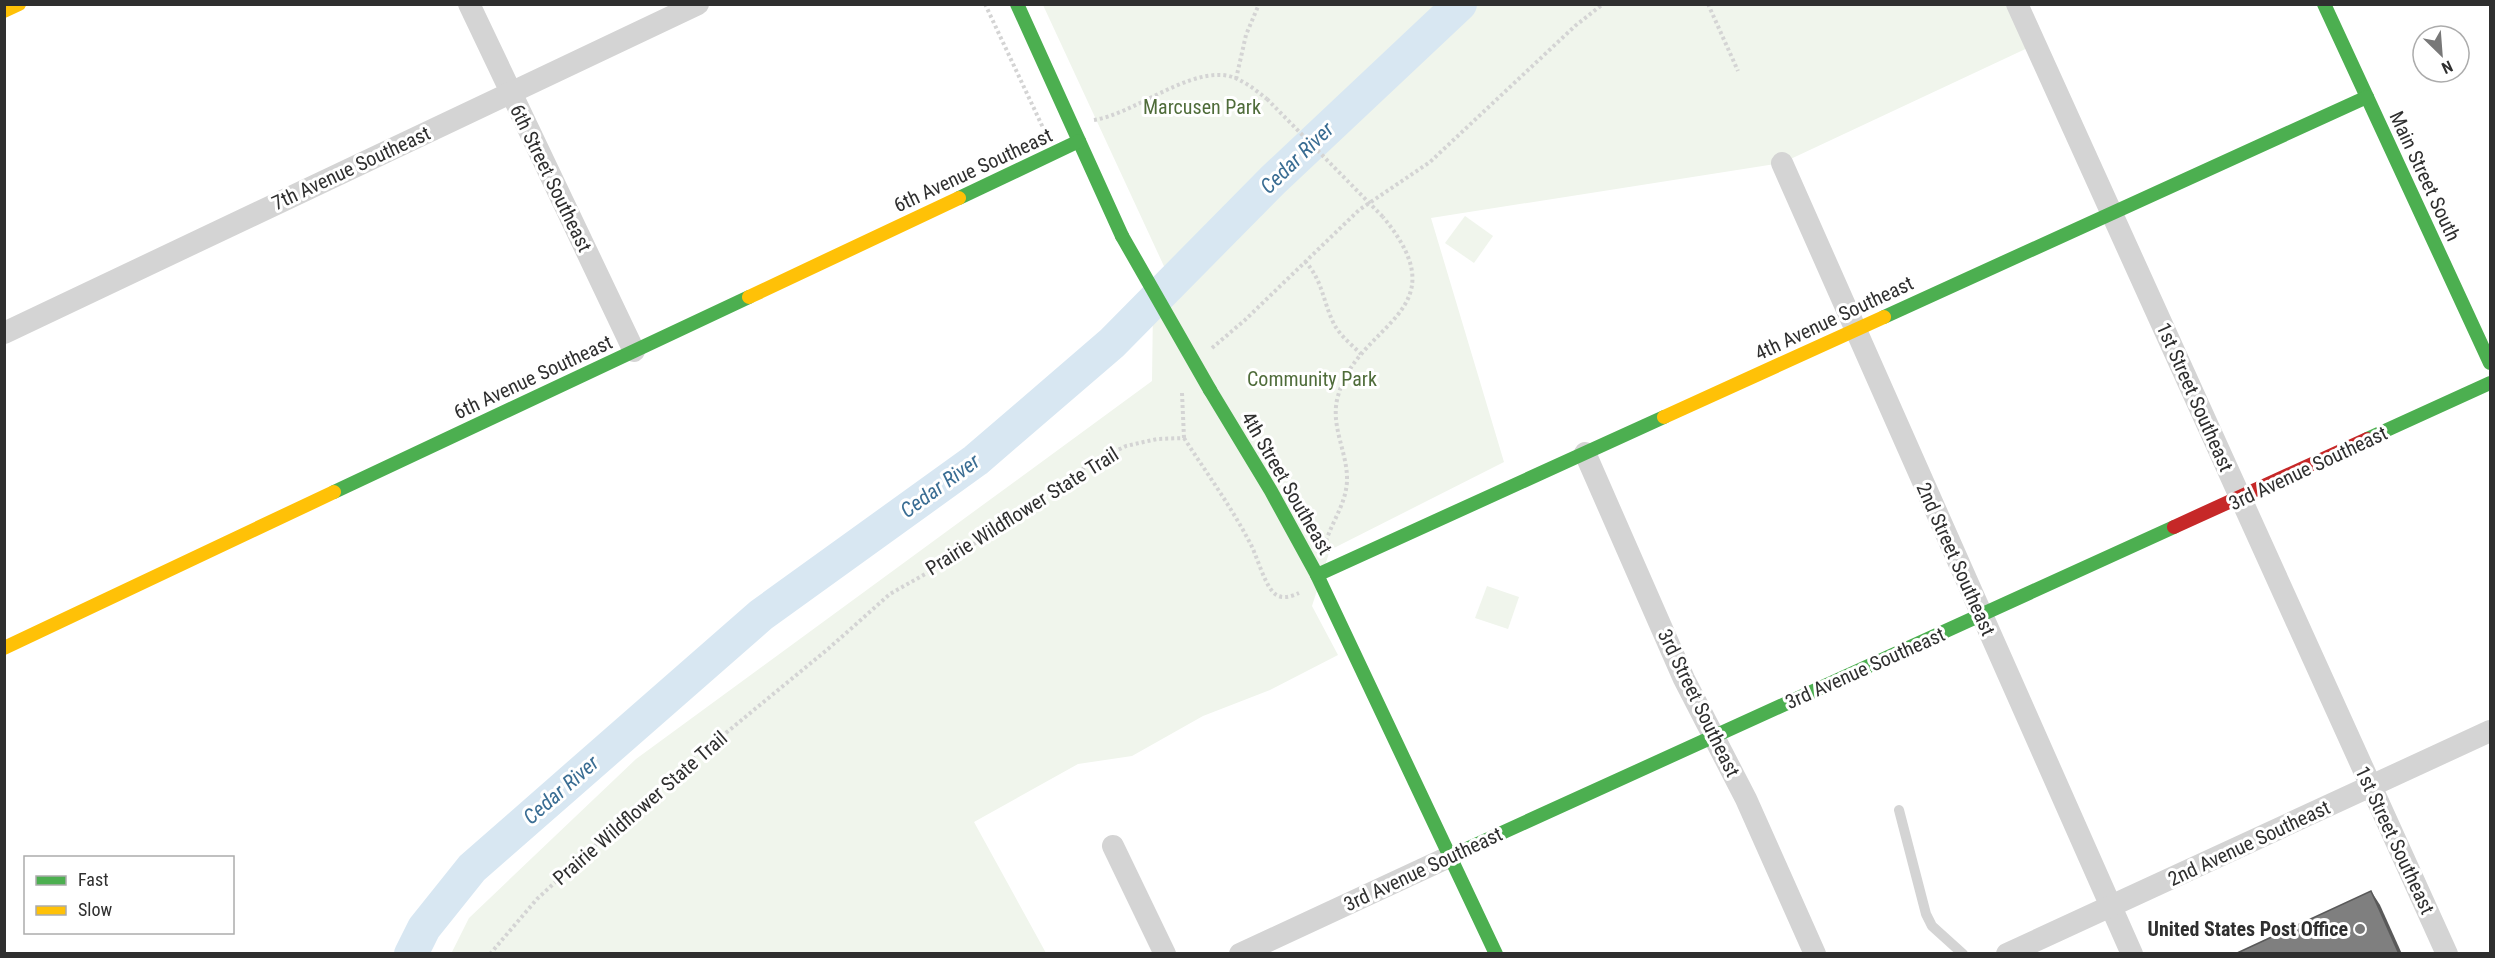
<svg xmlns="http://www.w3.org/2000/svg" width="2495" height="958" font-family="'Roboto Condensed',sans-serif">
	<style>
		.green { fill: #f0f5ec }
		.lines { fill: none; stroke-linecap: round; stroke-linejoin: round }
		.river { stroke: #d8e7f2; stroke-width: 34 }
		.path { stroke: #d4d4d4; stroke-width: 4; stroke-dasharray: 3 3; stroke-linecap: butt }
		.lane { stroke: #d4d4d4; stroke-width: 10 }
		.street { stroke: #d4d4d4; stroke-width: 22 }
		.fast { stroke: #4caf50; stroke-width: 14 }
		.slow { stroke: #ffc107; stroke-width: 14 }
		.jam { stroke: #c62828; stroke-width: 14 }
		.path-bridge { stroke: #d4d4d4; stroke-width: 4; stroke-dasharray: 3 3; stroke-linecap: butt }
		.fast-bridge { stroke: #4caf50; stroke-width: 14 }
		.shaded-wall { fill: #595959 }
		.building { fill: #7f7f7f; stroke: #595959; stroke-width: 1.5 }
		.poi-dot { fill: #787878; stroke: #fff; stroke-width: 2 }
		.labels { text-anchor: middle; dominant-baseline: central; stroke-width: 6; stroke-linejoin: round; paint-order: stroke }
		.park-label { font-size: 20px; fill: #4f6c3a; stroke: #fff }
		.street-label { font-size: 20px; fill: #2f2f2f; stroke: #fff }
		.poi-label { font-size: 20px; font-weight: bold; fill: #2f2f2f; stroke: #fff; text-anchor: end }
		.water-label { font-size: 21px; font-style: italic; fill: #3a6d93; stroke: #fff }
	</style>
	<rect width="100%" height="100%" fill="#fff"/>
	<g class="green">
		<path d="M1043 5H2017L2036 44 1782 163 1431 218 1504 462 1330 550 1312 606 1338 655 1270 690 1203 716 1132 756 1078 764 974 822 1046 953 451 954 469 918 636 759 1152 381 1153 306 1175 290Z"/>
		<path d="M1465 216 1493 236 1474 263 1445 243Z"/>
		<path d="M1487 586 1519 597 1508 629 1475 618Z"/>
	</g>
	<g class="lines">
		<path class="river" d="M411 954 424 928 472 868 761 615 976 460 1112 343 1273 180 1460 4"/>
		<g class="path">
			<path d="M985 4 1045 132"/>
			<path d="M1708 4 1738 71"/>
			<path d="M1236 79 1246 35 1259 4"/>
			<path d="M1094 120C1135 113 1181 73 1222 75 1239 76 1254 89 1267 99"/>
			<path d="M1305 261C1323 282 1322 298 1333 322 1339 335 1351 344 1361 354"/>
			<path d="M1212 348 1245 320 1359 210 1430 162 1575 26 1603 4"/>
			<path d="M1182 393 1184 438"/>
			<path d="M1184 438C1206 472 1230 505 1249 541 1257 555 1263 581 1273 592 1280 600 1290 597 1299 593"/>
			<path d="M1326 541C1333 520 1346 503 1347 481 1348 454 1331 428 1337 400 1354 322 1464 315 1383 217"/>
			<path d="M490 954 537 899 648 797 828 649 890 594 955 557 1093 462 1126 446 1157 439 1184 438"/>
		</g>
		<path class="lane" d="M1899 810 1926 914 1932 926 1963 954"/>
		<g class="street">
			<path d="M469 4 634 351"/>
			<path d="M2017 4 2447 954"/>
			<path d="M1782 163 2132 954"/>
			<path d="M4 333 698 4"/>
			<path d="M1585 453 1684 679 1746 799 1815 954"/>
			<path d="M1113 846 1165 954"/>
			<path d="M1240 954 1451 856"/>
			<path d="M2007 954 2490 731"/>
		</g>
		<g class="fast">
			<path d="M1017 4 1122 236"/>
			<path d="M2324 4 2490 363"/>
			<path d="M959 198 1079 141"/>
			<path d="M1884 317 2367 97"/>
			<path d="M1210 390 1271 491 1317 575 1496 954"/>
			<path d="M2367 439 2490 383"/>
			<path d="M334 492 749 297"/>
			<path d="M1317 575 1664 417"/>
			<path d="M1451 856 2174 527"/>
		</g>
		<g class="slow">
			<path d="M4 11 19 4"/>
			<path d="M749 297 959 198"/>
			<path d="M1664 417 1884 317"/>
			<path d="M4 648 334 492"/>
		</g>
		<path class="jam" d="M2174 527 2367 439"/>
		<path class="path-bridge" d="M1267 99 1383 217"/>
		<path class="fast-bridge" d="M1122 236 1210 390"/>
	</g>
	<path class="shaded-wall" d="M2371 891 2380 905 2402 954H2399Z"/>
	<path class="building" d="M2371 891 2399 954H2235Z"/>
	<circle class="poi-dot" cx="2360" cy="929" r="6"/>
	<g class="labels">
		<g class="park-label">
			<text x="1202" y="107">Marcusen Park</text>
			<text x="1312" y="379">Community Park</text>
		</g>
		<g class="street-label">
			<text transform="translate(351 168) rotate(-25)">7th Avenue Southeast</text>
			<text transform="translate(973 170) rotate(-25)">6th Avenue Southeast</text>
			<text transform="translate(2425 176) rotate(65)">Main Street South</text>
			<text transform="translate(551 178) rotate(64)">6th Street Southeast</text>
			<text transform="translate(1834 318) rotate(-25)">4th Avenue Southeast</text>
			<text transform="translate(533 377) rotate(-25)">6th Avenue Southeast</text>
			<text transform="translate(2195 397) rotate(66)">1st Street Southeast</text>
			<text transform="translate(2308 468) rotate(-25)">3rd Avenue Southeast</text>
			<text transform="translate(1287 483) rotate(60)">4th Street Southeast</text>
			<text transform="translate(1022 511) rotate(-32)">Prairie Wildflower State Trail</text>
			<text transform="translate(1956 559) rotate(66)">2nd Street Southeast</text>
			<text transform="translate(1865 668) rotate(-24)">3rd Avenue Southeast</text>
			<text transform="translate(1699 703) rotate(64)">3rd Street Southeast</text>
			<text transform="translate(640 808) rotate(-41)">Prairie Wildflower State Trail</text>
			<text transform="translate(2395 840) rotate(65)">1st Street Southeast</text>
			<text transform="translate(2249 843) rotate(-25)">2nd Avenue Southeast</text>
			<text transform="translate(1423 869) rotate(-25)">3rd Avenue Southeast</text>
		</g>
		<g class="poi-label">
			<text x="2348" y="929">United States Post Office</text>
		</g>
		<g class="water-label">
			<text transform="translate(1297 158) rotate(-44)">Cedar River</text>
			<text transform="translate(940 486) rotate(-36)">Cedar River</text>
			<text transform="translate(561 790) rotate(-41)">Cedar River</text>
		</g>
	</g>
	<rect width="2495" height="958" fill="none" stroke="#2f2f2f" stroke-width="12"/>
	<rect x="24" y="856" width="210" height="78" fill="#ffffff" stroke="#acacac" stroke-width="1.5"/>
	<rect x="36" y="876" width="30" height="9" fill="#4caf50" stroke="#acacac" stroke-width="1.5"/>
	<text x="78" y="886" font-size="18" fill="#2f2f2f">Fast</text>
	<rect x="36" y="906" width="30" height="9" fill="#ffc107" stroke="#acacac" stroke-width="1.5"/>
	<text x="78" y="916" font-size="18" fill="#2f2f2f">Slow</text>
	<g transform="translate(2441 54) rotate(155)"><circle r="28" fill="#ffffff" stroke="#acacac" stroke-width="1.5"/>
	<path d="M0-4.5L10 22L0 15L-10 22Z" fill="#787878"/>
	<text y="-9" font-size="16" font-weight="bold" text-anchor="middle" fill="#2f2f2f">N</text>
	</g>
</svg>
